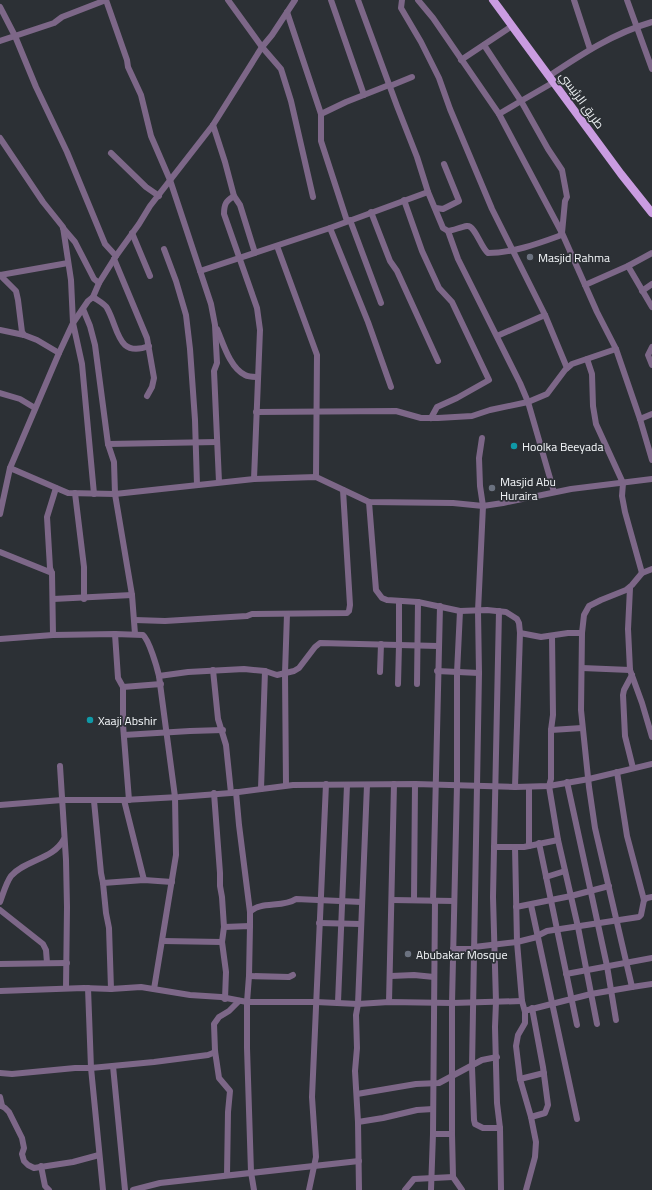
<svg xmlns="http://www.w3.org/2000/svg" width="652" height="1190" font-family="Georgia,Cairo,serif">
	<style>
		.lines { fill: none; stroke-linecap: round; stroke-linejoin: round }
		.minor { stroke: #7d6788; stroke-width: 6 }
		.major { stroke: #ca9ce1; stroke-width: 8 }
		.worship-dot { fill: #6b7280; stroke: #2c3035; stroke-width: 1.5 }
		.culture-dot { fill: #0f9aa8; stroke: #2c3035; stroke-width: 1.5 }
		.labels { text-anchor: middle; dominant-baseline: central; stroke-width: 3.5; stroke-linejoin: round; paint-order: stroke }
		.street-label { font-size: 12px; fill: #eff2f5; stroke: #2c3035 }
		.poi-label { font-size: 12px; fill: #eff2f5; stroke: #2c3035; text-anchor: start }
	</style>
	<rect width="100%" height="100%" fill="#2c3035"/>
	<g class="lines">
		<g class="minor">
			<path d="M106 0 127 60 128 67 141 95 151 136 170 180 211 304 215 325 217 363 214 371 219 482"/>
			<path d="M228 0 262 47 281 69 291 101 313 197"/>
			<path d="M331 0 364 95"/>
			<path d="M358 0 397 106 417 157 428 192 443 228 448 231C454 230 461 227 467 226 475 225 481 248 488 253 512 253 537 244 559 236L562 233 565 201 567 197 562 170 548 149 521 101 554 82"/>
			<path d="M402 0 401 8 421 42 439 78 450 109 492 209 545 315 567 368"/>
			<path d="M418 0 433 18 499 114 562 233 597 312 616 349 640 419 652 460"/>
			<path d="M574 0 590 49"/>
			<path d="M627 0 652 69"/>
			<path d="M0 7 15 36 36 87 67 152 105 244 116 256"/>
			<path d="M287 12 321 114V141L347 221"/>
			<path d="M0 41 54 23 62 17 106 0"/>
			<path d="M484 45 521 101 499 114"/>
			<path d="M461 60 512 26"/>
			<path d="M549 76C582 54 614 33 652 22"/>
			<path d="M390 86 412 77"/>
			<path d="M321 114 346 102 389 85"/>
			<path d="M213 125 225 162 234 196 240 205 255 253"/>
			<path d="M0 138 43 202 63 227 71 280 73 323 82 364 94 494"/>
			<path d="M111 153 146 187 159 196"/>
			<path d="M234 196C226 201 224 204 224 214L257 308 260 330 254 479"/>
			<path d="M404 200 422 251 439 288 452 302 489 380 457 398 437 407 431 418"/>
			<path d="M436 208 443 209 459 201 444 164"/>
			<path d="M371 212 390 261 397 271 438 361"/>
			<path d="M350 220 381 303"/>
			<path d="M63 228 75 242 94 279 99 283"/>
			<path d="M330 228 368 322 391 387"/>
			<path d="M448 231 458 259 520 383 528 402 554 492"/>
			<path d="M132 233 150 276"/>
			<path d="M277 246 317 355 316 477"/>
			<path d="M164 249 176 281 186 315 190 349 195 420 197 485"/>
			<path d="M114 259 147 338 154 378 152 387 147 396"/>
			<path d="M628 266 652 307"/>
			<path d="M200 271 330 228 428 192"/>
			<path d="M0 275 16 291 18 300 22 332 24 335 37 340 59 353"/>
			<path d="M0 275 68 263"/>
			<path d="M585 285 628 266 652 253"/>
			<path d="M642 291 652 284"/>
			<path d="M93 297C97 300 105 304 107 308 119 329 117 358 149 346"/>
			<path d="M83 309 90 326 95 345 108 444 114 462 115 494 132 595 135 634"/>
			<path d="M217 329C223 343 230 368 245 375 249 377 254 377 258 377"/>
			<path d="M0 330 24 335"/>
			<path d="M497 336 545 315"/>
			<path d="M652 347 648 355 652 365"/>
			<path d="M587 359 592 374 593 406 596 424 623 483 622 496 625 512 642 573"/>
			<path d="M0 393 20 399 35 408"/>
			<path d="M256 412 396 411 421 418H438L472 416 490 410 528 402 547 394 565 370 572 364 616 349"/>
			<path d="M640 419 652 414"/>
			<path d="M482 438 479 458 480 486 483 506 478 611 479 673 472 1067 474 1120 475 1124 483 1128H500L501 1190"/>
			<path d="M108 444 217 442"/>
			<path d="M10 468 68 493 115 494 254 479 316 477 369 502 453 503 483 506 503 503 571 489 652 479"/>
			<path d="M75 493 84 567V599"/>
			<path d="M369 502 376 590 382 598 387 600 418 602 460 611 487 610 506 612 517 619 519 623 520 633 541 637 568 633H582"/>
			<path d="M0 514 10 468 59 353 73 323 88 301 93 297 99 283 116 256 139 224 150 206 213 125 262 47 272 35 295 0"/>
			<path d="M0 552 52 573"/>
			<path d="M652 569 642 573 632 585 626 590 601 600 589 606 584 615 582 633 581 710 589 787 595 828 632 987 652 984"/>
			<path d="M630 588 628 629 630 670 642 703 652 737"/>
			<path d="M53 599 132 595"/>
			<path d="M460 611 457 673V785L452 1003V1134L453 1177 462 1190"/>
			<path d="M499 611 493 897 496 1002 495 1027 497 1103 500 1128"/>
			<path d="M135 620 165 621 247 616 252 614 347 613 349 611 350 605 343 490"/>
			<path d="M115 634 118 678 123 687V725L129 800"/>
			<path d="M53 635 52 573 50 568 47 517 56 488"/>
			<path d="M552 636 553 715 551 730V779L549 786 558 840 578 927 597 1024"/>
			<path d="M0 639 53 635 115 634 143 635C149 640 157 667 159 676L188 672 244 669 265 671 277 675 294 671 299 668 315 647 320 643 438 646"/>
			<path d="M582 668 630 670"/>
			<path d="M213 670 218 719 226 745 231 793"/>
			<path d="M437 671 479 673"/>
			<path d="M380 672 381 644"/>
			<path d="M632 675 624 690 623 695 625 736 633 768"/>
			<path d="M398 684 399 645V601"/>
			<path d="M417 684 418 602"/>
			<path d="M123 687 161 684"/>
			<path d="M551 730 582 728"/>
			<path d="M124 735 190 731 223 730"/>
			<path d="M60 766 66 860 67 907 66 988"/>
			<path d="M567 782 607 966 616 1020"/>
			<path d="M286 785 285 673 287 614"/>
			<path d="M515 787 520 633"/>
			<path d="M261 789 265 671"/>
			<path d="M236 792 239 825 250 912"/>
			<path d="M214 793 220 873V886L222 897 224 927 222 942 226 972 225 999"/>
			<path d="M124 800 144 880"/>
			<path d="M94 801 101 873 103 883 106 913 109 928 111 989"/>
			<path d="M0 805 62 800H124L179 797 231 793 293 785 415 784 515 787 549 786 589 779 652 764"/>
			<path d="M539 843 577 1025"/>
			<path d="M529 846V787"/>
			<path d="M494 847H524L558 840"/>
			<path d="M515 847 517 942 522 1001 525 1012V1023L518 1035 516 1046 520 1079 531 1117 536 1142 535 1157 526 1190"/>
			<path d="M546 877 565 871"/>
			<path d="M103 883 144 880 172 882"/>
			<path d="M392 900 454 901"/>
			<path d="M414 900 415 784"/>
			<path d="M644 900 647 898 652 897"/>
			<path d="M433 901 440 606"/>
			<path d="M0 902C3 894 6 883 11 876 26 859 53 860 64 839"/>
			<path d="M531 905 577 1119"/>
			<path d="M516 907 571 896 609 886"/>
			<path d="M0 910 43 944 46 950 47 963"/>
			<path d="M319 923 361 924"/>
			<path d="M250 926V912C260 901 283 908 296 899L362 902"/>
			<path d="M224 927 250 926 249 976 247 1002V1048L251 1172 254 1190"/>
			<path d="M163 941 222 942"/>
			<path d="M474 947 517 942 537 937 539 935 547 931 639 917 641 915 644 900 627 836 617 772"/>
			<path d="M453 949H473"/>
			<path d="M0 964 67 963"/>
			<path d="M566 974 652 958"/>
			<path d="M249 976 289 977 293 975"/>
			<path d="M391 976 414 975 434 977"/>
			<path d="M88 988 91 1068 103 1190"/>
			<path d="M154 989 176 855 175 797 159 676"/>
			<path d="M0 991 84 988 111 989 141 987 190 995 221 997 247 1002H316L358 1004 389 1002 452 1003 522 1001"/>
			<path d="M338 1002 347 785"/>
			<path d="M389 1002 394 784"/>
			<path d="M528 1010 591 994 632 987"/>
			<path d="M113 1066 125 1190"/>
			<path d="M0 1073 12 1074 75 1068H91L154 1062 208 1055 213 1053 215 1051"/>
			<path d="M520 1079 544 1073"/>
			<path d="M357 1094 416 1084 439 1083 482 1060 497 1057"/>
			<path d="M0 1097 2 1106"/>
			<path d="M0 1105 5 1108 9 1112 22 1138 24 1148 22 1154 24 1161 28 1165 34 1168 73 1162 99 1155"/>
			<path d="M531 1117 545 1113 548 1105 543 1067 532 1008"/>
			<path d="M358 1122 383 1118 417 1110 433 1109"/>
			<path d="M433 1134H452"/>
			<path d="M41 1166 45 1186 49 1190"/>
			<path d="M227 1175 228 1112 230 1091 219 1078 215 1051 214 1024 219 1017 229 1011 239 1001"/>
			<path d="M133 1190 160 1183 359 1161"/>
			<path d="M309 1190 316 1157 312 1097 326 784"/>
			<path d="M359 1190 358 1122 355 1071 357 1048 356 1015 358 1004 367 785"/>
			<path d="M405 1190 414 1179 453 1177"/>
			<path d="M431 1190 433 1134 435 901"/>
		</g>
		<path class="major" d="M493 0 621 174 652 213"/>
	</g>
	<g class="worship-dot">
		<circle cx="530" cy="257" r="4"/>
		<circle cx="492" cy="488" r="4"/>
		<circle cx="408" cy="954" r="4"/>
	</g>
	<g class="culture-dot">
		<circle cx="514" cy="446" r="4"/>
		<circle cx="90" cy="720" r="4"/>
	</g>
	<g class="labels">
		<g class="street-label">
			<text transform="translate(582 100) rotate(54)">طريق الرئيسي</text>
		</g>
		<g class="poi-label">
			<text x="538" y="257">Masjid Rahma</text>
			<text x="522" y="446">Hoolka Beeyada</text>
			<text x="500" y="481">Masjid Abu<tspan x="500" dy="14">Huraira</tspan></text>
			<text x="98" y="720">Xaaji Abshir</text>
			<text x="416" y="954">Abubakar Mosque</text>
		</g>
	</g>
</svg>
